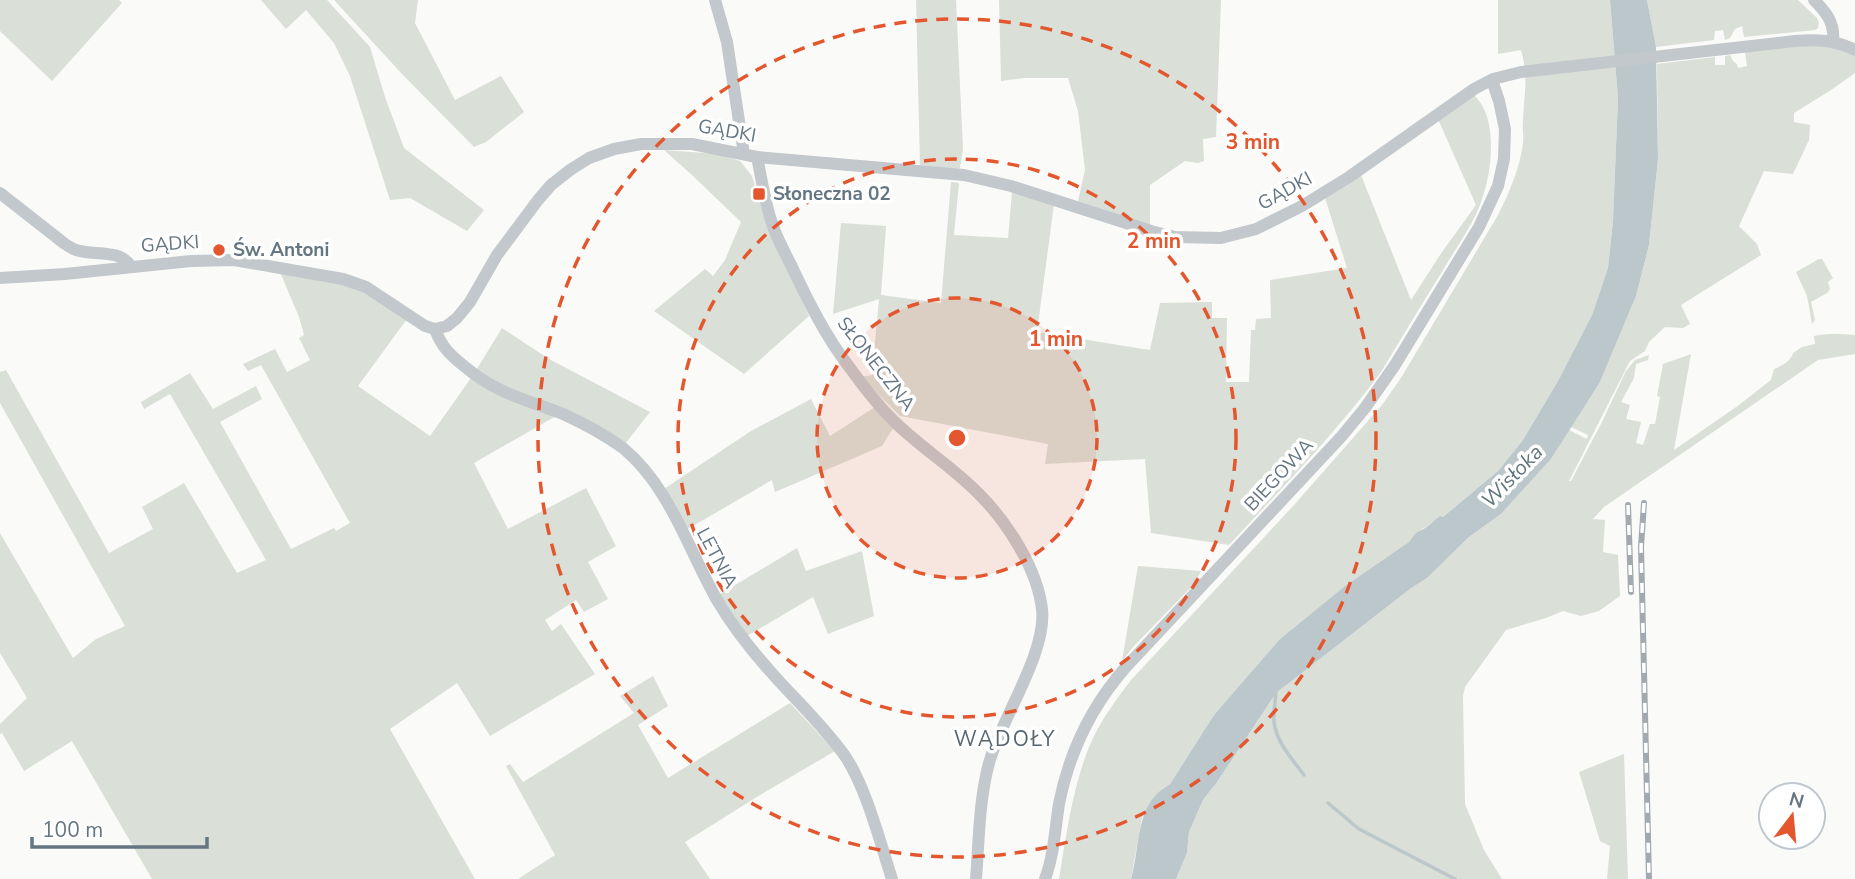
<svg xmlns="http://www.w3.org/2000/svg" width="1855" height="879" font-family="'Nunito Sans',sans-serif">
	<style>
		.green { fill: #dadfd7 }
		.water { fill: #bbc7cb }
		.lines { fill: none; stroke-linecap: round; stroke-linejoin: round }
		.stream { stroke: #bbc7cb; stroke-width: 3.5 }
		.street { stroke: #c3c8cc; stroke-width: 12 }
		.rail-casing { stroke: #a2aab0; stroke-width: 6 }
		.rail { stroke: #fff; stroke-width: 3.5; stroke-dasharray: 10; stroke-linecap: butt }
		.ring { fill: none; stroke: #e4572e; stroke-width: 3.5; stroke-dasharray: 12 9 }
		.poi-dot { fill: #e4572e; stroke: #fff; stroke-width: 2.5 }
		.labels { text-anchor: middle; dominant-baseline: central; stroke-width: 7; stroke-linejoin: round; paint-order: stroke }
		.street-label { font-size: 19px; fill: #657683; stroke: #fff }
		.poi-label { font-size: 19px; font-weight: bold; fill: #657683; stroke: #fff; text-anchor: start }
		.water-label { font-size: 21px; font-style: italic; fill: #60757c; stroke: #fff }
		.neighbourhood-label { font-size: 21px; letter-spacing: 2px; fill: #57646e; stroke: #fff }
		.centre { fill: #e4572e; stroke: #fff; stroke-width: 3.5 }
		.ring-label { font-size: 21px; text-anchor: middle; font-weight: bold; fill: #e4572e; stroke: #fff; stroke-width: 7; stroke-linejoin: round; paint-order: stroke }
	</style>
	<rect width="100%" height="100%" fill="#fafaf8"/>
	<g class="green">
		<path d="M0 0H119L122 3 52 81 0 31Z"/>
		<path d="M261 0H327L370 47 385 97 404 148 484 210 467 231 410 198 390 200 350 76 334 43 306 10 286 29Z"/>
		<path d="M334 0H418L415 23 455 100 501 76 524 112 486 142 474 147 403 75Z"/>
		<path d="M916 0H956L963 149 960 168 955 169 920 165Z"/>
		<path d="M999 0H1221L1216 137 1203 139 1204 161 1198 163 1185 161 1150 185V226L1078 201 1085 170 1078 111 1068 78H1024L1001 81Z"/>
		<path d="M1498 0H1610L1618 98 1613 221 1608 268 1592 315 1558 381 1523 440 1498 471 1443 517H1440L1427 527 1423 528 1409 542 1279 640 1214 715 1170 784 1163 788 1142 818 1131 879H1059C1067 831 1073 782 1093 738 1103 717 1118 697 1132 679L1294 505 1382 405 1401 378 1498 215C1509 193 1520 168 1523 143 1524 135 1522 128 1523 121 1524 93 1529 78 1521 50L1498 54Z"/>
		<path d="M1647 0H1798L1817 18 1819 23 1818 28 1815 30 1744 37 1742 26 1735 29 1730 38 1725 40 1723 30 1715 31 1714 40 1656 47Z"/>
		<path d="M1813 45 1835 48 1855 56V73L1831 90 1794 113V122L1810 125 1809 140 1793 174 1764 171 1739 226 1757 244 1761 255 1681 305 1690 324 1683 328 1665 327 1649 342 1645 351 1630 361 1569 481H1571L1602 422 1626 371 1635 360 1649 355 1648 360 1636 364 1634 378 1621 402 1630 405 1626 419 1641 422 1636 443 1643 445 1650 424H1655L1660 397 1657 396 1663 364 1691 354 1674 450 1739 405 1771 380 1774 369C1782 366 1791 361 1793 353L1802 347 1815 344 1814 336C1828 333 1841 334 1855 335V354L1818 360 1604 507 1593 519 1605 520 1603 552 1618 555 1620 596 1599 611 1581 616 1563 611 1546 618 1506 630 1465 687 1463 696 1465 804 1484 850 1502 879H1176L1187 853 1189 832 1203 800 1217 782 1276 693 1410 589 1427 578 1469 537 1501 514 1551 459 1569 430 1587 439 1588 435 1571 427 1600 382 1636 296 1649 245 1658 159 1657 64 1715 57V65H1725V56L1730 55 1733 61 1737 64 1738 68 1747 66 1745 52Z"/>
		<path d="M1474 95C1499 118 1492 173 1481 202 1473 225 1457 246 1445 267 1423 302 1402 337 1381 372 1335 434 1281 489 1229 545L1151 533 1145 459 1045 464 1048 444 900 416 861 377 872 375 879 299 833 314 841 223 886 226 881 295 941 303 951 182 959 183 954 235 1008 238 1012 192 1054 204 1037 332 1150 350 1160 303 1212 302V318H1227L1226 382H1249L1251 330H1255L1256 319 1271 318 1270 280 1347 268 1325 198 1361 175 1411 300 1442 252 1476 205 1438 119Z"/>
		<path d="M664 150 719 154 740 161 752 176 767 224 809 316 744 374 654 311 705 269 713 276 725 260 741 222 693 176Z"/>
		<path d="M1819 259H1822L1833 278 1828 282 1830 289 1827 293 1811 302 1815 320 1812 324 1807 296 1796 272Z"/>
		<path d="M280 272 355 287 407 319 358 386 430 436 471 378 556 416 474 463 508 529 586 488 616 546 588 562 608 599 584 612 576 600 545 620 552 631 561 624 595 674 490 736 457 683 390 729 475 879H152L72 741 24 771 2 733 0 734V724L27 698 0 653V533L73 658 96 639 125 626 0 403V372L6 370 109 553 153 529 142 507 184 483 237 573 266 560 170 394 144 409 141 402 190 373 213 409 256 386 262 399 220 422 291 549 334 528 336 531 350 523 261 365 248 371 243 364 275 349 287 372 310 360 299 338 304 335 299 317Z"/>
		<path d="M502 328 549 359 650 412 625 444 475 372Z"/>
		<path d="M811 399 830 436 875 407 894 427 882 446 775 492 772 480 686 530 664 489 751 431Z"/>
		<path d="M797 548 806 571 862 551 874 616 828 634 813 597 747 636 720 594Z"/>
		<path d="M1138 566 1201 571 1196 582 1133 647 1122 661Z"/>
		<path d="M653 676 668 706 638 725 668 778 790 703 835 751 760 795 685 842 710 879H518L555 855 506 766 510 764 523 782 634 713 620 696Z"/>
		<path d="M1624 754 1628 879H1607L1610 846 1600 841 1579 772Z"/>
	</g>
	<path class="water" d="M1610 0H1647L1656 47 1658 159 1649 245 1636 296 1600 382 1551 459 1501 514 1469 537 1427 578 1410 589 1276 693 1217 782 1203 800 1189 832 1187 853 1176 879H1131C1141 845 1134 804 1170 784L1214 715 1279 640 1344 587 1409 542 1416 533 1427 527 1440 516 1443 517 1498 471 1523 440 1558 381 1592 315 1608 268 1613 221 1618 98Z"/>
	<g class="lines">
		<g class="stream">
			<path d="M1276 688C1276 699 1273 712 1274 722 1276 742 1293 760 1304 775"/>
			<path d="M1328 803 1359 829 1455 879"/>
		</g>
		<g class="street">
			<path d="M715 0 727 42 744 154"/>
			<path d="M1814 0C1826 12 1835 23 1833 41"/>
			<path d="M757 157C762 180 765 206 774 229 779 242 786 255 792 267 809 303 826 337 850 368 863 386 882 410 898 425 923 449 954 468 979 494 1007 522 1037 568 1042 609 1047 653 1001 719 989 763 979 800 979 841 976 879"/>
			<path d="M0 193 65 244C67 245 73 249 76 250 93 256 121 248 131 267"/>
			<path d="M0 278 65 274 191 261 234 260 343 279 366 287 425 326 435 329 447 326 457 318 470 302 497 255 538 200 551 185 570 170 589 158 614 149 641 144H692L757 157 964 175 1011 186 1151 231 1175 237 1221 238 1256 229 1302 206 1349 177 1474 89 1493 79 1521 72 1795 41C1817 39 1835 40 1855 50"/>
			<path d="M435 329C441 346 450 355 464 366 497 394 525 399 563 414 583 423 605 435 623 448 670 487 688 549 717 600 734 629 756 656 778 680 801 705 825 728 845 756 866 787 880 842 892 879"/>
			<path d="M1045 879C1054 855 1055 829 1059 804 1069 753 1091 707 1125 668L1341 437 1365 408 1395 365 1479 227 1498 186 1504 159 1505 129 1499 101 1492 80"/>
		</g>
		<defs>
			<g id="rail">
				<path d="M1644 503 1641 547 1649 879"/>
				<path d="M1628 505 1631 592"/>
			</g>
		</defs>
		<use href="#rail" class="rail-casing"/>
		<use href="#rail" class="rail"/>
	</g>
	<circle cx="957" cy="438" r="140" fill="#e4572e" fill-opacity=".12"/>
	<g class="ring">
		<circle cx="957" cy="438" r="140"/>
		<circle cx="957" cy="438" r="279"/>
		<circle cx="957" cy="438" r="419"/>
	</g>
	<g class="poi-dot">
		<rect x="752" y="187" width="14" height="14" rx="3.5"/>
		<circle cx="219" cy="250" r="7"/>
	</g>
	<g class="labels">
		<g class="street-label">
			<text transform="translate(727 131) rotate(10)">GĄDKI</text>
			<text transform="translate(1285 191) rotate(-29)">GĄDKI</text>
			<text transform="translate(170 244) rotate(-4)">GĄDKI</text>
			<text transform="translate(876 364) rotate(52)">SŁONECZNA</text>
			<text transform="translate(1279 475) rotate(-47)">BIEGOWA</text>
			<text transform="translate(717 558) rotate(62)">LETNIA</text>
		</g>
		<g class="poi-label">
			<text x="773" y="194">Słoneczna 02</text>
			<text x="233" y="250">Św. Antoni</text>
		</g>
		<g class="water-label">
			<text transform="translate(1512 476) rotate(-46)">Wisłoka</text>
		</g>
		<g class="neighbourhood-label">
			<text x="1005" y="739">WĄDOŁY</text>
		</g>
	</g>
	<circle cx="957" cy="438" r="10" class="centre"/>
	<g class="ring-label">
		<text x="1253" y="149">3 min</text>
		<text x="1154" y="248">2 min</text>
		<text x="1056" y="346">1 min</text>
	</g>
	<g transform="translate(1792 816) rotate(16)"><circle r="33" fill="#ffffff" stroke="#c1c8cd" stroke-width="2"/>
	<path d="M0-5L12 26L0 18L-12 26Z" fill="#e4572e"/>
	<text y="-10" font-size="19" font-weight="bold" text-anchor="middle" fill="#657683">N</text>
	</g>
	<path d="M32 837v10h175v-10" fill="none" stroke="#657683" stroke-width="3.5"/>
	<text x="42" y="837" font-size="21" fill="#657683" stroke="#ffffff" stroke-width="5" paint-order="stroke">100 m</text>
</svg>
